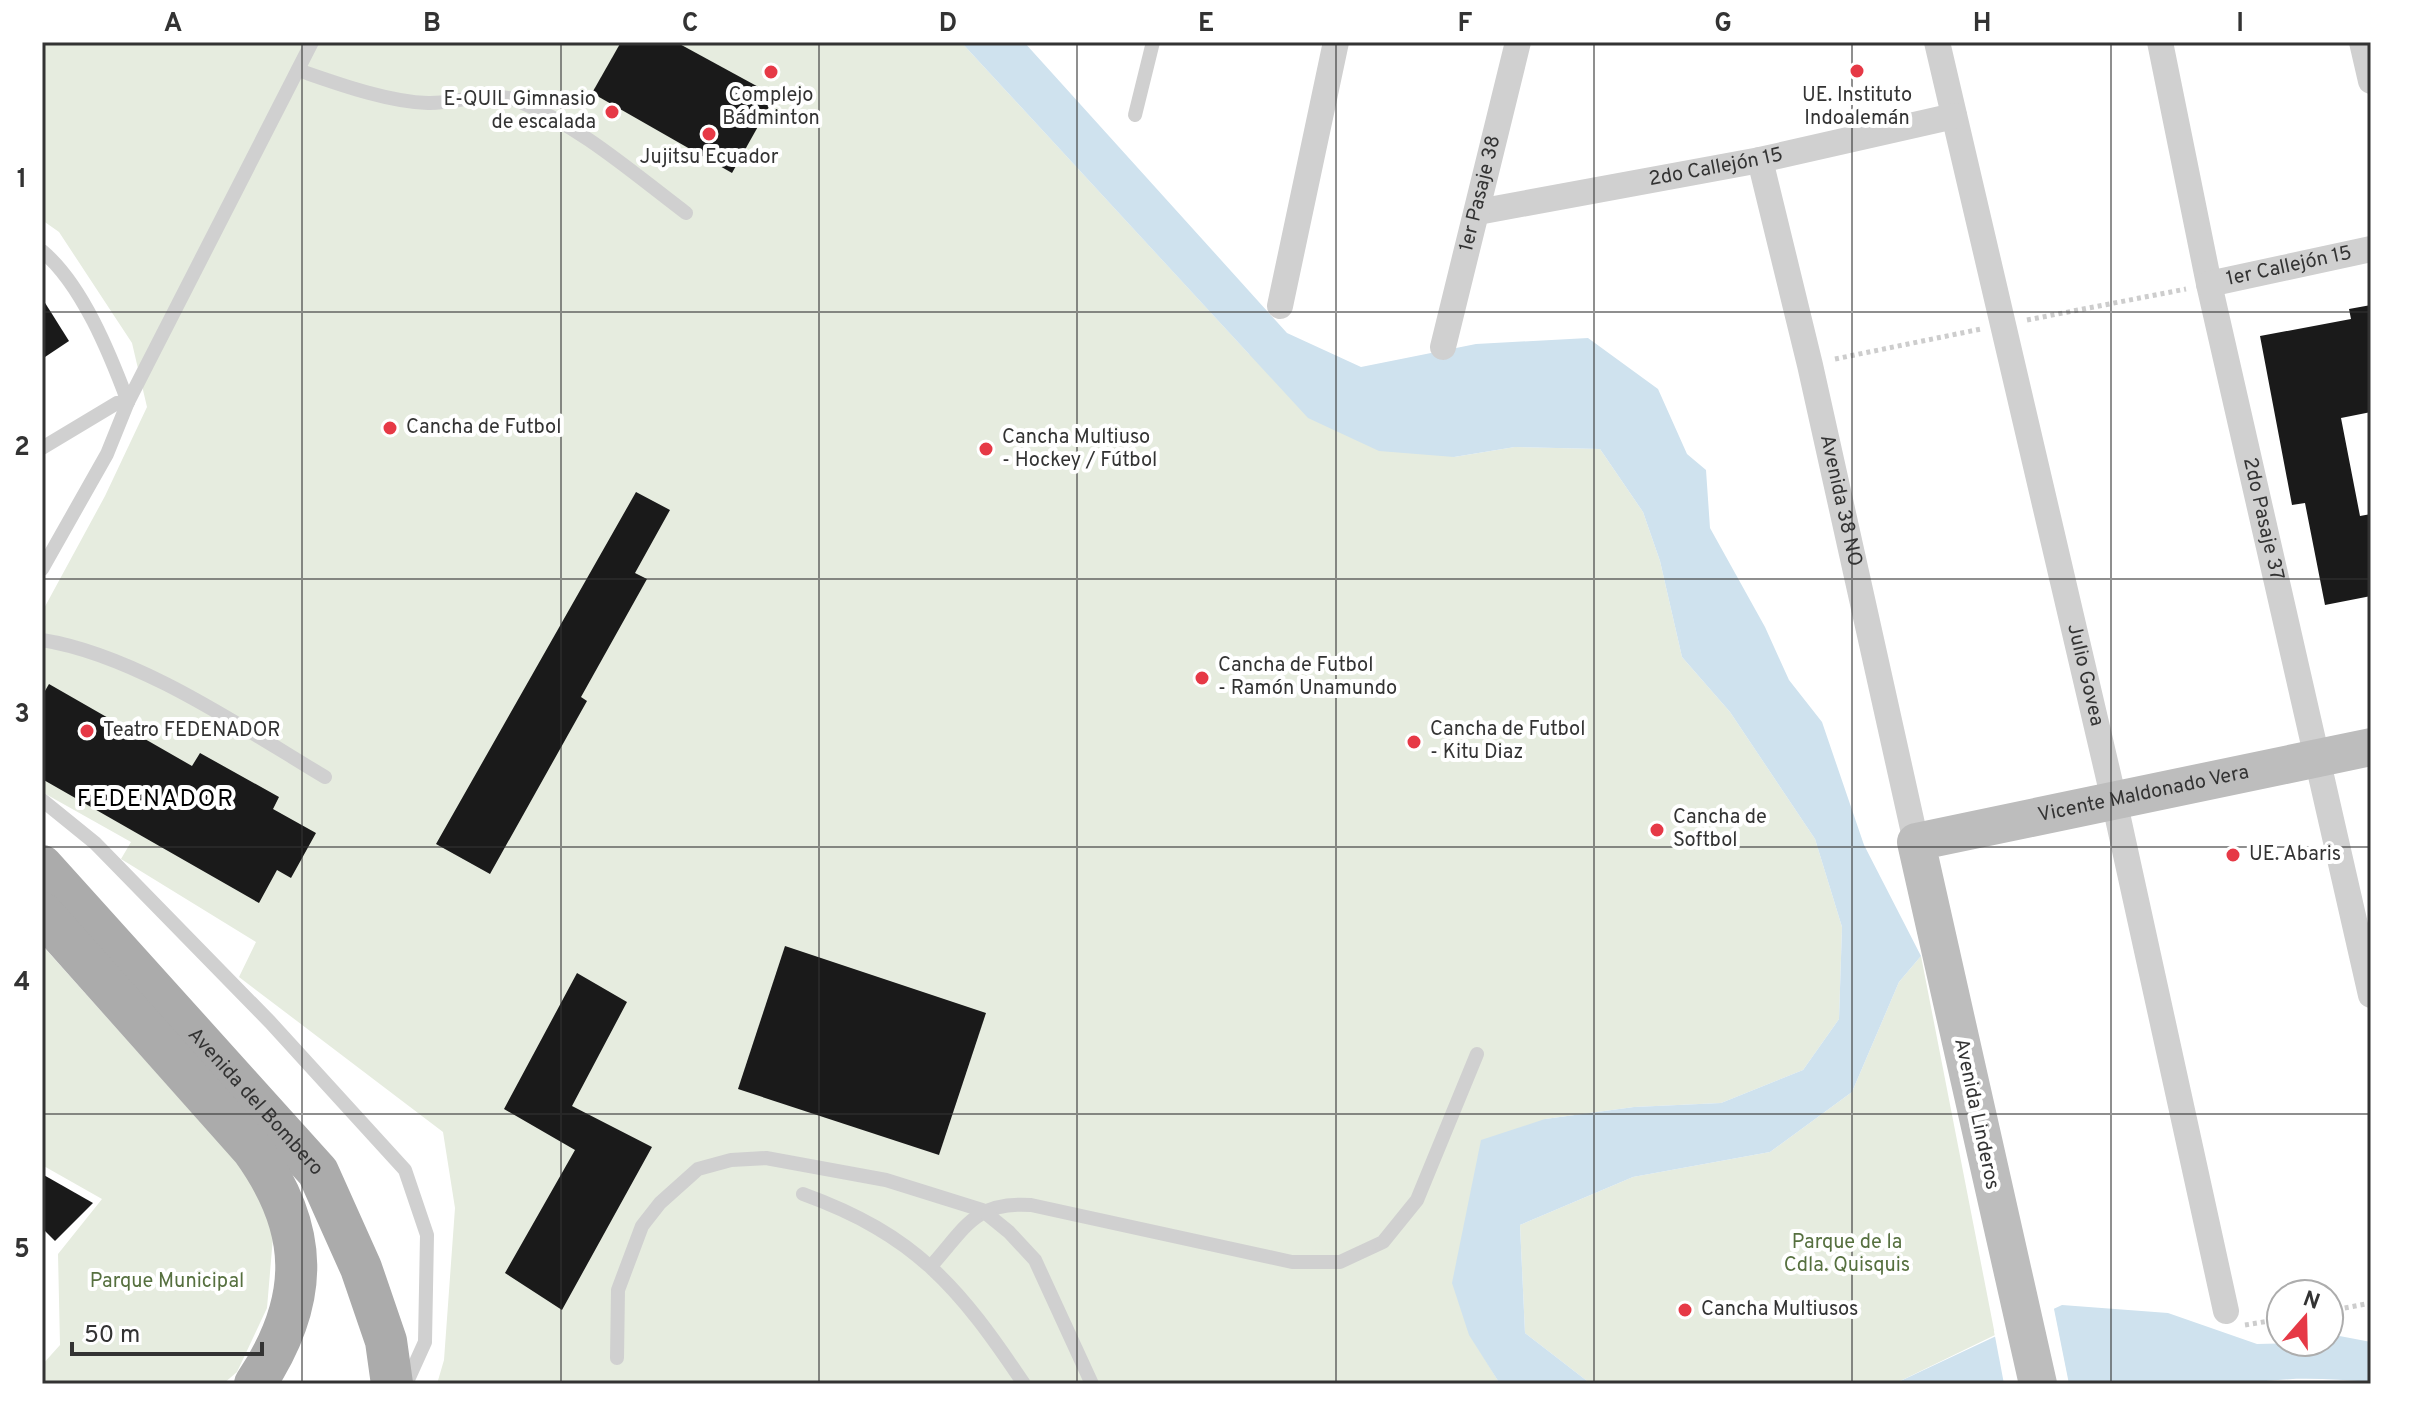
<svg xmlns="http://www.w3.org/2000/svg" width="2413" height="1426" font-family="Overpass,sans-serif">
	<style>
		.green { fill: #e6ecdf }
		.water { fill: #cfe2ee }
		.pier { fill: #fff }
		.building { fill: #1a1a1a }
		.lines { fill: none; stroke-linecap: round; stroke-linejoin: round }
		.path { stroke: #cdcdcd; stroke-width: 5; stroke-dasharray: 4 4; stroke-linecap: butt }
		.lane { stroke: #d0d0d0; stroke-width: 14 }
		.street { stroke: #d0d0d0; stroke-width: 26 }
		.secondary { stroke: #bdbdbd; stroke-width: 38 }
		.primary { stroke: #ababab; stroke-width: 42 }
		.grid { fill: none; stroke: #333; stroke-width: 2; stroke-opacity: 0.55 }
		.poi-dot { fill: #e63946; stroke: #fff; stroke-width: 3 }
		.labels { text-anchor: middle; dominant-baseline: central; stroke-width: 8; stroke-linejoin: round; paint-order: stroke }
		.poi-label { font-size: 20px; fill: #333; stroke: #fff; text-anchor: start }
		.street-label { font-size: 20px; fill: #333; stroke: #fff }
		.park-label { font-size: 20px; fill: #56703f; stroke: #fff }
		.quarter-label { font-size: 24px; letter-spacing: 2px; fill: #000; stroke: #fff }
		.neatline { fill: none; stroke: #333; stroke-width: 3 }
		.grid-label { font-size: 26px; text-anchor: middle; font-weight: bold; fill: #333 }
	</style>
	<rect width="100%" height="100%" fill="#fff"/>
	<g class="green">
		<path d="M42 42H961L1249 354 1454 457 1515 447 1600 449 1643 512 1660 561 1682 657 1730 712 1815 839 1842 927 1839 1019 1803 1070 1721 1103 1634 1107 1545 1119 1470 1335 1500 1384H437L444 1360 455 1208 443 1132 239 977 256 942 121 859 131 842 42 792V612L105 496 147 407 132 343 59 232 42 220Z"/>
		<path d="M42 945 257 1185 273 1237 267 1308 237 1372 223 1384H42V1365L60 1345 58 1254 102 1199 42 1165Z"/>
		<path d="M1921 956 1995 1335 1894 1384H1591L1525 1333 1520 1225 1633 1177 1770 1152 1852 1092 1899 982Z"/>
	</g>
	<g class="water">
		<path d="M961 42H1024L1287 333 1361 367 1476 344 1588 338 1658 389 1687 454 1706 470 1710 528 1765 627 1789 680 1822 722 1864 845 1921 956 1899 982 1852 1092 1770 1152 1633 1177 1520 1225 1525 1333 1591 1384H1500L1469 1335 1452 1283 1481 1140 1545 1119 1634 1107 1721 1103 1803 1070 1839 1019 1842 927 1815 839 1730 712 1682 657 1660 561 1643 512 1600 449 1515 447 1454 457 1379 451 1308 418Z"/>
		<path d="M2062 1305 2168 1313 2257 1344 2329 1342V1334L2371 1342V1382C2330 1379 2288 1376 2248 1384H1894Z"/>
	</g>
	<path class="pier" d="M2053 1304 2069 1384H2004L1994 1331Z"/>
	<g class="building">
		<path d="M621 42H676L775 96 732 173 592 93Z"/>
		<path d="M42 298 69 341 42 359Z"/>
		<path d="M2371 305V412L2341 418 2360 516 2371 514V596L2325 605 2305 503 2292 505 2260 336 2351 319 2349 309Z"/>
		<path d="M636 492 670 510 635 573 647 579 581 697 587 701 490 874 436 844Z"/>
		<path d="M49 684 192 766 200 753 279 797 273 809 316 833 291 878 277 870 259 903 42 779V696Z"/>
		<path d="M785 946 986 1013 939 1155 738 1089Z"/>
		<path d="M577 973 627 1002 572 1106 652 1147 562 1310 505 1273 575 1150 504 1109Z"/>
		<path d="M42 1174 93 1203 55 1241 42 1228Z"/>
	</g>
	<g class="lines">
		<g class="path">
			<path d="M2027 320 2186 289"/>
			<path d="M1835 359 1981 329"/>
			<path d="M2329 1311 2371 1303"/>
			<path d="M2245 1325 2281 1319"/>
		</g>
		<g class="lane">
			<path d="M298 70C336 83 387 102 428 103 458 104 488 89 518 101 580 126 633 173 686 213"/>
			<path d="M1135 115 1153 42"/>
			<path d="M42 251C82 284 110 354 128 402"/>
			<path d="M42 448 117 403 128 402"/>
			<path d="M42 569 107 454 128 402 312 42"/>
			<path d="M42 640C137 655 243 728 325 777"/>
			<path d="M42 800 95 843 270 1022 405 1170 427 1235 425 1342 406 1384"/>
			<path d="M803 1194C916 1235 959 1287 1024 1384"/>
			<path d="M932 1265C966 1227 975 1201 1031 1205L1292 1262H1340L1383 1242 1417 1200 1477 1054"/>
			<path d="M617 1358 618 1290 642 1226 660 1203 698 1169 731 1160 766 1158 886 1180 982 1210 1009 1232 1035 1260 1092 1384"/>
		</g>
		<g class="street">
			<path id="s1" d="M1937 42 2114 800 2226 1311"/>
			<path id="s2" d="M2160 42 2209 284 2371 995"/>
			<path d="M2362 42 2371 81"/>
			<path id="s3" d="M1760 160 1810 365 1916 842"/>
			<path id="s4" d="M1478 212 1760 160 1954 116"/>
			<path id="s5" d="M2209 284 2371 249"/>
			<path d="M1280 306 1336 42"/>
			<path id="s6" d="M1443 347 1518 42"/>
		</g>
		<path class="secondary" id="s7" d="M2038 1384 1916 842 2371 747"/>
		<g class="primary">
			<path id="s8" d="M42 866 318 1172 361 1268 386 1341 392 1384"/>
			<path d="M42 913 252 1149C310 1229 311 1300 255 1384"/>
		</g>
	</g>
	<path class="grid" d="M302 42V1384M561 42V1384M819 42V1384M1077 42V1384M1336 42V1384M1594 42V1384M1852 42V1384M2111 42V1384M42 312H2371M42 579H2371M42 847H2371M42 1114H2371"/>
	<g class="poi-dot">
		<circle cx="1857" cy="71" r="8"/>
		<circle cx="771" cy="72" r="8"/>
		<circle cx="612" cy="112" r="8"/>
		<circle cx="709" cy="134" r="8"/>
		<circle cx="390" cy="428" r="8"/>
		<circle cx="986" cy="449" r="8"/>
		<circle cx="1202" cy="678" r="8"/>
		<circle cx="87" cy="731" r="8"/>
		<circle cx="1414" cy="742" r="8"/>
		<circle cx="1657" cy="830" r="8"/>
		<circle cx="2233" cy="855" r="8"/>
		<circle cx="1685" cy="1310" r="8"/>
	</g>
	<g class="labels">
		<g class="poi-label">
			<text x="771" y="96" text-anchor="middle">Complejo<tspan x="771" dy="23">Bádminton</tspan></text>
			<text x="1857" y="96" text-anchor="middle">UE. Instituto<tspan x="1857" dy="23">Indoalemán</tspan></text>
			<text x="596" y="100" text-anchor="end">E-QUIL Gimnasio<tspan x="596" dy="23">de escalada</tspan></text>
			<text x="709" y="158" text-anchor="middle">Jujitsu Ecuador</text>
			<text x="406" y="428">Cancha de Futbol</text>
			<text x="1002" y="438">Cancha Multiuso<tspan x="1002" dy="23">- Hockey / Fútbol</tspan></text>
			<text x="1218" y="666">Cancha de Futbol<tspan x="1218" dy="23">- Ramón Unamundo</tspan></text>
			<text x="1430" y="730">Cancha de Futbol<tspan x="1430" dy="23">- Kitu Diaz</tspan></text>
			<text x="103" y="731">Teatro FEDENADOR</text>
			<text x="1673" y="818">Cancha de<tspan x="1673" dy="23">Softbol</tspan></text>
			<text x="2249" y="855">UE. Abaris</text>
			<text x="1701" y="1310">Cancha Multiusos</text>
		</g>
		<g class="street-label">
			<text stroke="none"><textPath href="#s4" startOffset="242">2do Callejón 15</textPath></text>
			<text stroke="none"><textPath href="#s6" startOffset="158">1er Pasaje 38</textPath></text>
			<text stroke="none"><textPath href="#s5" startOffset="82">1er Callejón 15</textPath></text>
			<text stroke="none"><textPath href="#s3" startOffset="350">Avenida 38 NO</textPath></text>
			<text stroke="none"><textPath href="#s2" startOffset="488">2do Pasaje 37</textPath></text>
			<text stroke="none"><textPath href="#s1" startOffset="650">Julio Govea</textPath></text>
			<text stroke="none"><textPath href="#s7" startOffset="788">Vicente Maldonado Vera</textPath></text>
			<text stroke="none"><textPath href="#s8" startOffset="318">Avenida del Bombero</textPath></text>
			<text transform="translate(1976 1114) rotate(78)">Avenida Linderos</text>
		</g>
		<g class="park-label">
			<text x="1847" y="1243">Parque de la<tspan x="1847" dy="23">Cdla. Quisquis</tspan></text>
			<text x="167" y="1282">Parque Municipal</text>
		</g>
		<g class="quarter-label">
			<text x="156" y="800">FEDENADOR</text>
		</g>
	</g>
	<rect width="2413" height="1426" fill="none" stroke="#ffffff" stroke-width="88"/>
	<g transform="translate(2305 1318) rotate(20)"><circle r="38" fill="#ffffff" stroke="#adadad" stroke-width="2"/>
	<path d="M0-6L14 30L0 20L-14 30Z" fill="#e63946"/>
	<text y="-12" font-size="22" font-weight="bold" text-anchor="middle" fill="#333333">N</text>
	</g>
	<path d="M72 1342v12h190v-12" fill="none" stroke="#333333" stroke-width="4"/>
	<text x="84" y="1342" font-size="24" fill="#333333" stroke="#ffffff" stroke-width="6" paint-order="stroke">50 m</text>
	<rect x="44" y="44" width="2325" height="1338" class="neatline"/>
	<g class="grid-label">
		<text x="173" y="31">A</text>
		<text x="432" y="31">B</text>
		<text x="690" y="31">C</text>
		<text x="948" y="31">D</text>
		<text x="1206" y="31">E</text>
		<text x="1465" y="31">F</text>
		<text x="1723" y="31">G</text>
		<text x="1982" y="31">H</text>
		<text x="2240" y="31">I</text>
		<text x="22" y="187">1</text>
		<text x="22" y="455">2</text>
		<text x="22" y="722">3</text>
		<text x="22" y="990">4</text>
		<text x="22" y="1257">5</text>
	</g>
</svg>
